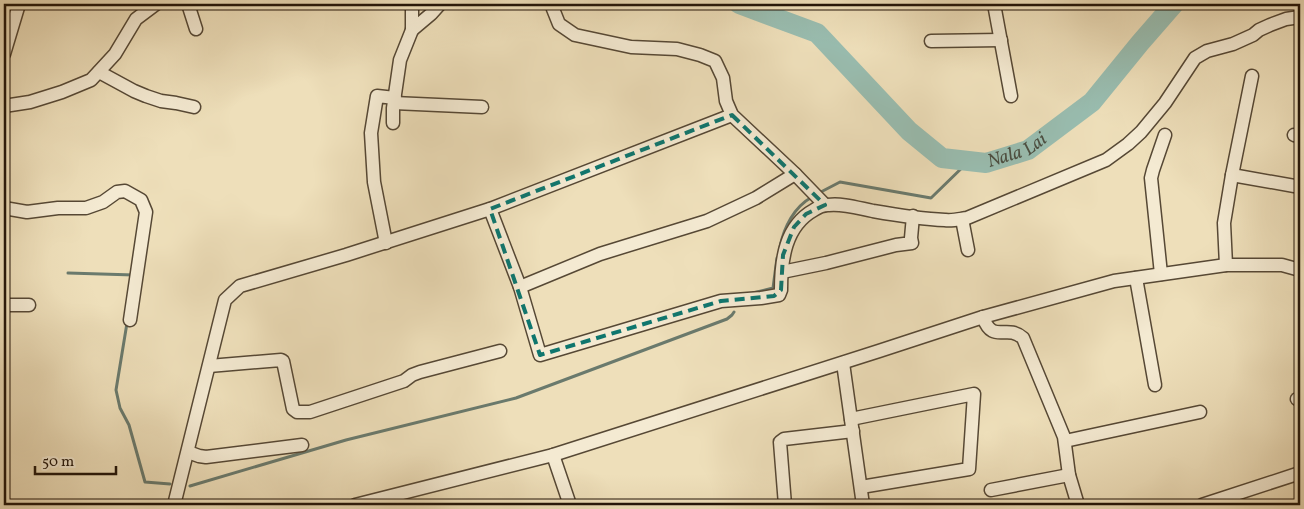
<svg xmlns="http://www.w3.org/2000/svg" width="1304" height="509" font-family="Vollkorn,serif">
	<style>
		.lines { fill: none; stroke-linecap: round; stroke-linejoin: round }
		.stream { stroke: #6a7a6d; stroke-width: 3 }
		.river { stroke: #99bdb0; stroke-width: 20 }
		.minor-casing { stroke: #564835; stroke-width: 15 }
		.minor { stroke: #f4ead2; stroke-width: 12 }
		.marked { fill: none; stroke: #0f766e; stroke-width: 4; stroke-dasharray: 10 6; stroke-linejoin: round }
		.labels { text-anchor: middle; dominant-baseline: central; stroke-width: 4; stroke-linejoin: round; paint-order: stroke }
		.water-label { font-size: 19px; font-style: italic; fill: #4c5043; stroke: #f4ead2 }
	</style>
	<rect width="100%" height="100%" fill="#eedfba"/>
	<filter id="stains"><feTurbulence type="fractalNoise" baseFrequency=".004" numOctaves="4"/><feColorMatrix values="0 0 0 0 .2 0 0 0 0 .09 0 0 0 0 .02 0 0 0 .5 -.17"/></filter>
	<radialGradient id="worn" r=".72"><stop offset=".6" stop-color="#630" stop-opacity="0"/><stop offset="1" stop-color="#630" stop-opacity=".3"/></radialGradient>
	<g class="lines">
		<g class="stream">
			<path d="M817 194 840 182 931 198 969 161"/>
			<path d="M780 247C784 227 794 207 812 197"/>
			<path d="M68 273 134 275"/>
			<path d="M753 293 773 288 777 258"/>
			<path d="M127 323 116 390 120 408 129 425 145 482 170 484"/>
			<path d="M190 486 346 440 516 398 727 319 732 315 734 312"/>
		</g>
		<path class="river" id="s1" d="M739 4 817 33 909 131 942 158 986 163 1028 150 1092 102 1140 43 1174 4"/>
		<defs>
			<g id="minor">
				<path d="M188 4 196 29"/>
				<path d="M552 4 553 9 559 24 575 35 631 47 677 49 700 55 715 61 723 78 726 101 732 115 795 174 825 205"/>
				<path d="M994 4 1011 96"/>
				<path d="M412 30 431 14 440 4"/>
				<path d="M931 41 1001 40"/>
				<path d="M4 54 19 4"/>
				<path d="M99 72 134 91 146 96 161 101 176 103 194 107"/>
				<path d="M394 103 482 107"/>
				<path d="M4 106 30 102 62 92 91 80 115 54 136 19 156 4"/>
				<path d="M393 123V108L400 60 412 30V4"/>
				<path d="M1294 135 1300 136"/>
				<path d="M1232 175 1300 187"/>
				<path d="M4 208 27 212 58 208H86L103 202 117 192 125 191 141 200 146 212 130 320"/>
				<path d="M490 209 520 287 540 355 721 301 761 298 779 295 781 290C781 260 785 226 814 210 818 207 822 205 828 205 842 203 858 208 873 211 896 215 921 219 945 220 952 221 960 219 967 218L1106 160 1128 144 1141 132 1165 103 1195 58 1207 51 1233 44 1253 35 1259 30 1270 25 1286 19 1300 17"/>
				<path d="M962 219 968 250"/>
				<path d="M386 243 374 182 371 133 377 96 395 98"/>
				<path d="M1226 265 1224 223 1232 175 1252 76"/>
				<path d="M782 272 826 263 896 245 912 243 911 238 913 216"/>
				<path d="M1161 274 1151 178 1153 170 1165 135"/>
				<path d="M1136 278 1155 385"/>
				<path d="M520 287 600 254 707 221 756 198 795 174"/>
				<path d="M4 305H29"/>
				<path d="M983 317C993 345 1006 323 1023 338L1064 437 1069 475 1078 505"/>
				<path d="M843 363 863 505"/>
				<path d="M209 366 281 360 283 361 293 409 297 412H310L404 381 412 375 420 372 500 351"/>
				<path d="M1297 399 1300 398"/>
				<path d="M851 419 974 394 969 469 861 487"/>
				<path d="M1065 441 1200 412"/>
				<path d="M188 452 199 456 206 457 302 445"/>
				<path d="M553 455 570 505"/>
				<path d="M991 490 1069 475"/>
				<path d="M174 505 225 300 240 286 346 255 490 209 732 115"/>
				<path d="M355 505 553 455 879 351 983 317 1114 281 1226 265H1282L1300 270"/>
				<path d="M785 505 780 442 784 439 853 431"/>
				<path d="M1202 505 1300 473"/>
			</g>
		</defs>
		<use href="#minor" class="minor-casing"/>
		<use href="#minor" class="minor"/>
	</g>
	<path class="marked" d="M732 115 825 205 806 214 794 227 783 255 781 290 774 296 721 301 540 355 490 209Z"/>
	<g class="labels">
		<g class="water-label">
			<text stroke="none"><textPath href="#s1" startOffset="338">Nala Lai</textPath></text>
		</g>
	</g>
	<rect width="1304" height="509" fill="none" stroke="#eedfba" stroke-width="20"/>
	<rect x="5" y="5" width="1294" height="499" fill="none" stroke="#231509" stroke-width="2.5"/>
	<rect x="10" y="10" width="1284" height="489" fill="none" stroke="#231509"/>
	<path d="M35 466v8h81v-8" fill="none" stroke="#231509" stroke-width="2.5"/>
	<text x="42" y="466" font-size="15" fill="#231509" stroke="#f4ead2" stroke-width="4" paint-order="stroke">50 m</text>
	<rect width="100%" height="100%" filter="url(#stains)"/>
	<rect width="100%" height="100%" fill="url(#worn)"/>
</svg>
